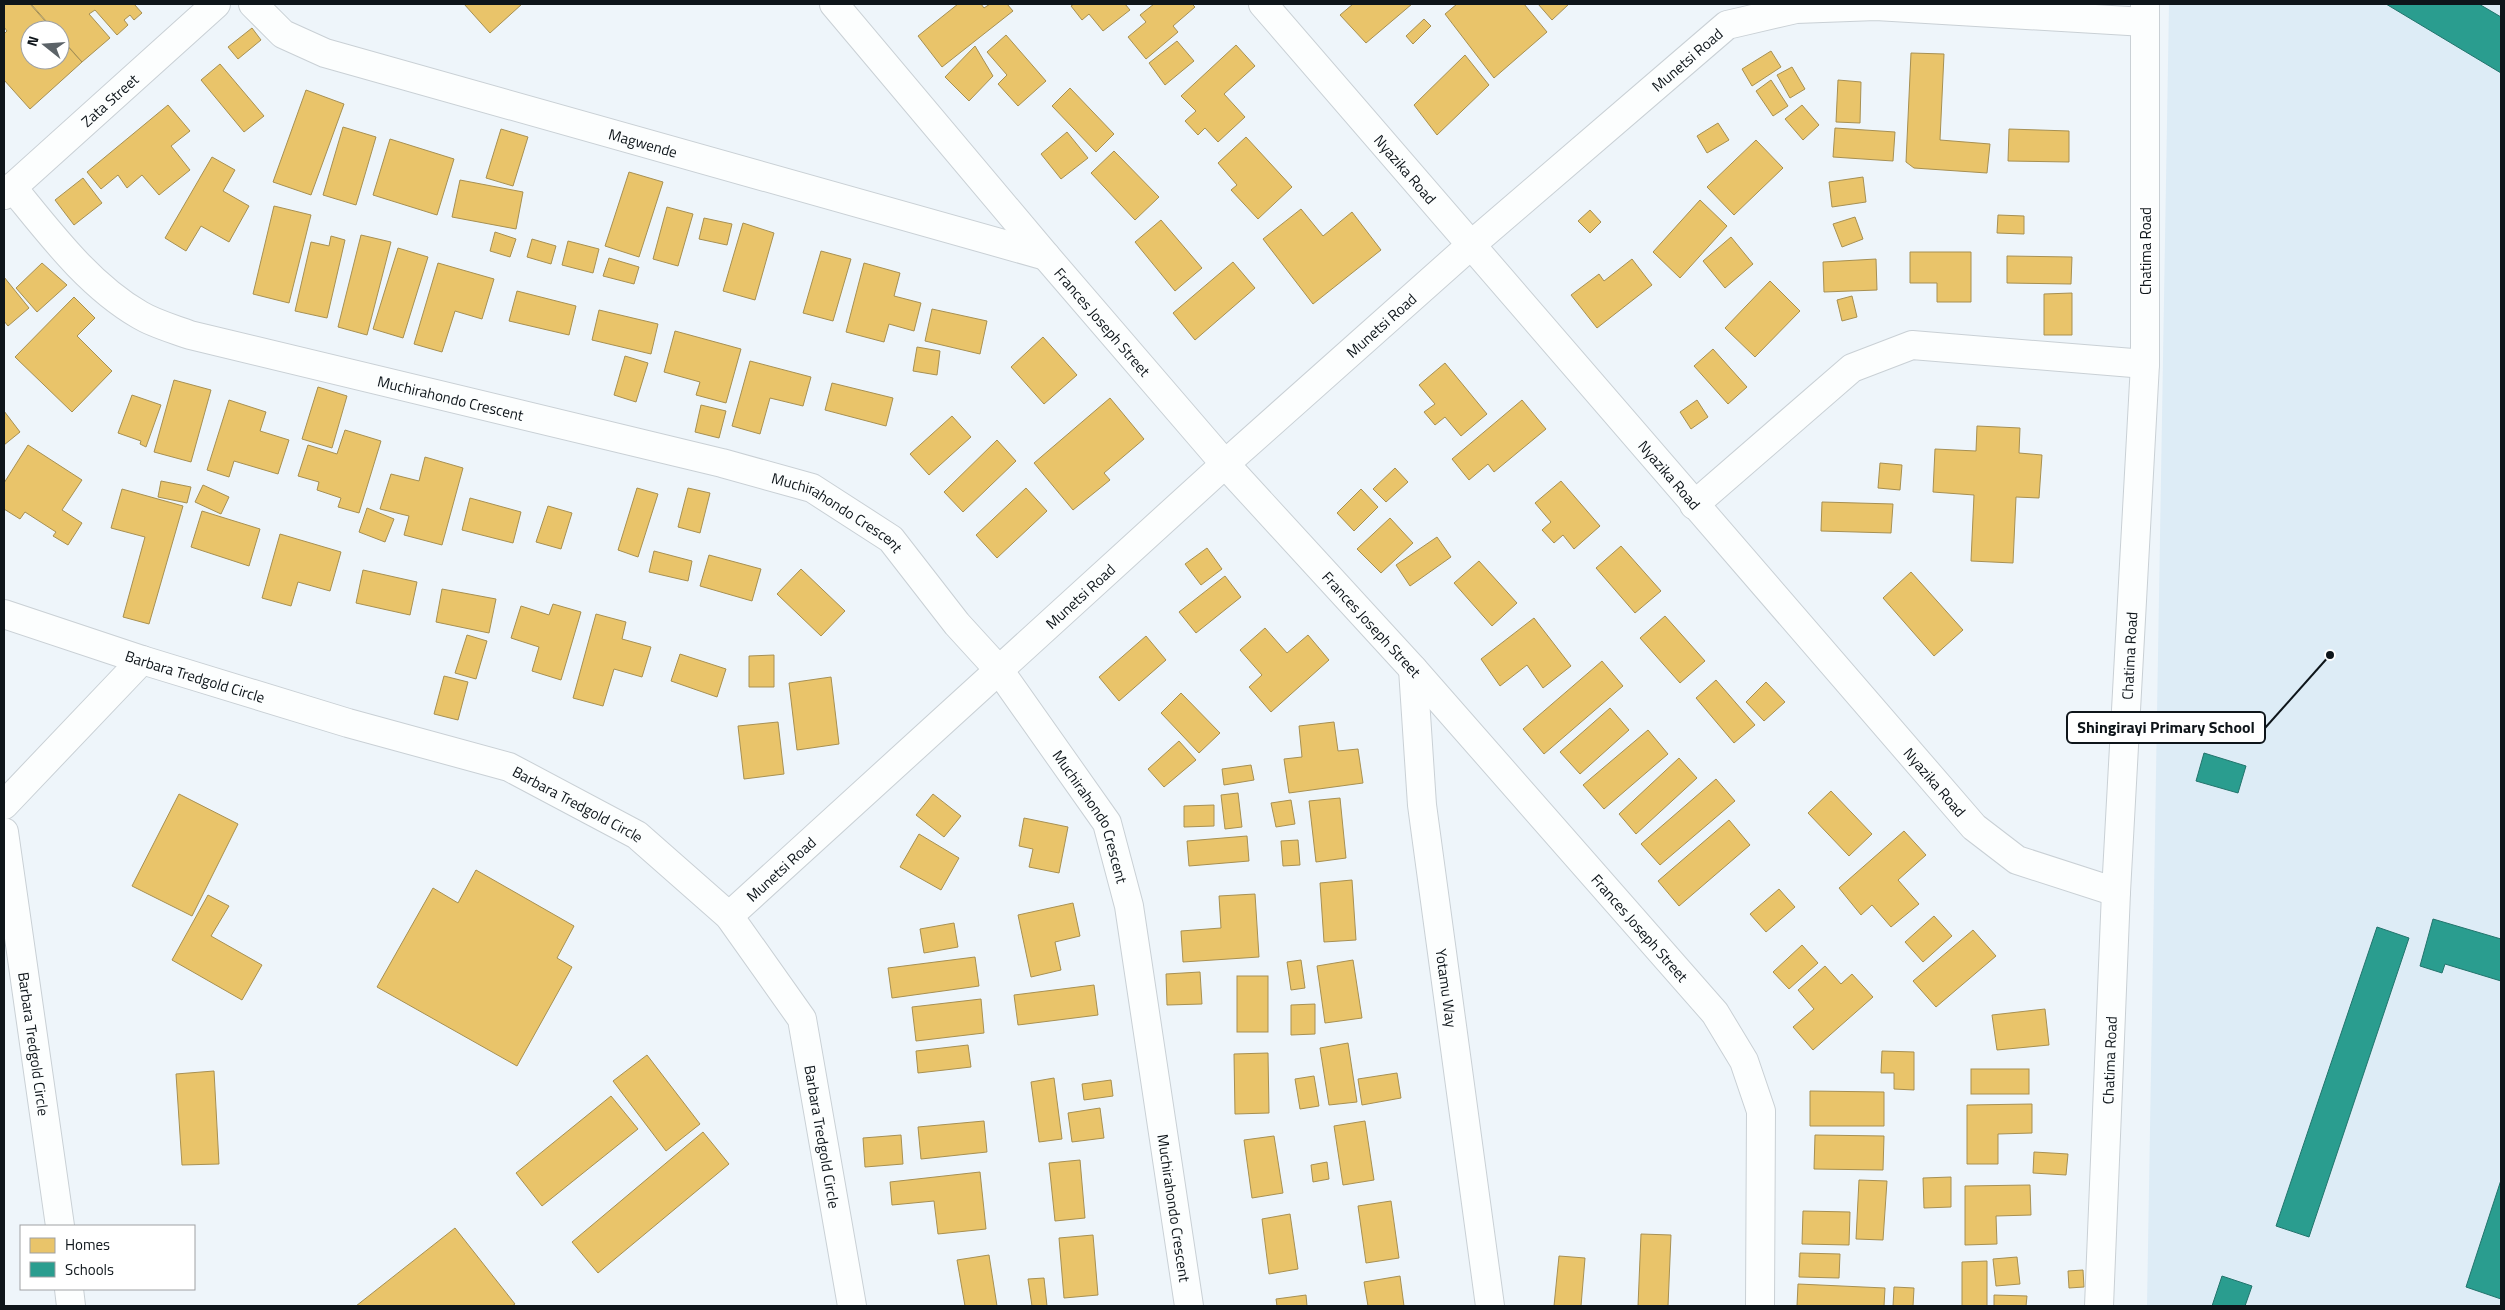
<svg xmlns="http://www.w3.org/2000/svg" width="2505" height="1310" font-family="'Titillium Web',sans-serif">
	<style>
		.built { fill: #ddecf6 }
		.homes { fill: #e9c46a; stroke: #a79052 }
		.schools { fill: #2a9d8f; stroke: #22746c }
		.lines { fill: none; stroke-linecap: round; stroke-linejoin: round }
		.minor-casing { stroke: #c9d0d5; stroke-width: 30 }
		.minor { stroke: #fcfefe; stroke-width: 28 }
		.labels { text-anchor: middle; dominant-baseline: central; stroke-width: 5; stroke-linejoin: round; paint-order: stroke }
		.street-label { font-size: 15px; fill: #0e151a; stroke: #fff }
		.leader { fill: none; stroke: #0e151a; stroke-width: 2 }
		.callout-dot { fill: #0e151a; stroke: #fff; stroke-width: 2 }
		.callout { fill: #fff; stroke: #0e151a; stroke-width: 2 }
		.callout-label { font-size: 16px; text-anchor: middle; font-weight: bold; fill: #0e151a }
	</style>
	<rect width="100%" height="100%" fill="#eef5fa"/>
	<path class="built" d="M2169 4H2501V1306H2147Z"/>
	<g class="homes">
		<path d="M6 4H30L53 30H30V60H60V38L82 62 30 109 4 80V34L7 31 4 27V6Z"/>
		<path d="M31 4H134L142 13 134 20 130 15 124 20 128 25 117 35 95 10 89 14 110 38 82 62 60 37V30H54Z"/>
		<path d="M464 4H522L490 33Z"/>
		<path d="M958 4H981L984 8 990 4H1007L1013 11 942 67 918 36Z"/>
		<path d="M1074 4H1125L1130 10 1103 31 1089 14 1082 20 1071 6Z"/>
		<path d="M1154 4H1192L1195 7 1173 26 1178 32 1146 59 1128 37 1146 22 1140 15Z"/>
		<path d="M1353 4H1412L1366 43 1340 15Z"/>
		<path d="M1457 4H1524L1547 32 1494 78 1445 14Z"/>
		<path d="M1538 4H1569L1552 20Z"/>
		<path d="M1424 19 1431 26 1413 44 1406 36Z"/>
		<path d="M252 28 261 40 238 59 228 47Z"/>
		<path d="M1006 35 1046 81 1018 106 998 84 1007 75 987 52Z"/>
		<path d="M1177 41 1194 61 1165 85 1149 63Z"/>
		<path d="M1236 45 1255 66 1224 94 1245 117 1218 142 1205 128 1198 135 1185 121 1196 111 1181 96Z"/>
		<path d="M975 46 993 76 969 101 945 77Z"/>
		<path d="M1771 51 1781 67 1752 86 1742 69Z"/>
		<path d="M1911 53 1944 54 1940 140 1990 144 1987 173 1914 168 1906 162Z"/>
		<path d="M1465 55 1489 85 1437 135 1414 105Z"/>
		<path d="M220 64 264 116 244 132 201 80Z"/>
		<path d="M1792 67 1805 89 1790 98 1777 75Z"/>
		<path d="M1771 80 1788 106 1773 116 1756 91Z"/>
		<path d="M1838 80 1861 82 1860 123 1836 122Z"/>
		<path d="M1070 88 1114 134 1096 152 1052 106Z"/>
		<path d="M306 90 344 104 311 195 273 182Z"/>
		<path d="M168 105 190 131 171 146 190 170 159 195 142 175 127 188 118 175 101 189 87 172Z"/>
		<path d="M1802 105 1819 125 1803 140 1785 119Z"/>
		<path d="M1718 123 1729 140 1707 153 1697 136Z"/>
		<path d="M343 127 376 137 356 205 323 195Z"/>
		<path d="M1835 128 1895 132 1893 161 1833 157Z"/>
		<path d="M501 129 528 137 513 186 486 178Z"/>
		<path d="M2009 129 2069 131V162L2008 161Z"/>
		<path d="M1067 132 1088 158 1061 179 1041 154Z"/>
		<path d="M1246 137 1292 187 1258 219 1231 190 1237 185 1218 163Z"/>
		<path d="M390 139 454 159 437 215 373 195Z"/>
		<path d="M1756 140 1783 168 1734 215 1707 187Z"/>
		<path d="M1114 151 1159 197 1135 220 1091 173Z"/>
		<path d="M212 157 235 170 223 191 249 206 229 242 201 226 186 251 165 238Z"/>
		<path d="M629 172 663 182 639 257 605 246Z"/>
		<path d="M1863 177 1866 202 1832 207 1829 182Z"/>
		<path d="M83 178 102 203 74 225 55 200Z"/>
		<path d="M460 180 523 192 516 229 452 217Z"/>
		<path d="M1700 200 1727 226 1680 278 1653 252Z"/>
		<path d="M274 206 311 215 289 303 253 294Z"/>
		<path d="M667 207 693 214 678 266 653 259Z"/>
		<path d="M1301 209 1323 236 1352 212 1381 250 1313 304 1263 239Z"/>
		<path d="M1590 210 1601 222 1590 233 1578 221Z"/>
		<path d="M1998 215 2024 216V234L1997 233Z"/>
		<path d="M1855 217 1863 239 1842 247 1833 224Z"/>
		<path d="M704 218 732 224 727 245 699 239Z"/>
		<path d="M1161 220 1202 268 1175 291 1135 242Z"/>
		<path d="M743 223 774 233 755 300 723 291Z"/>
		<path d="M495 232 516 239 510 257 490 251Z"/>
		<path d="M361 235 391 242 367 335 338 327Z"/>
		<path d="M331 236 345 240 327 318 295 311 311 242 329 246Z"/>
		<path d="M1731 237 1753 264 1725 288 1703 261Z"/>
		<path d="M532 239 556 246 551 264 527 257Z"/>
		<path d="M568 241 599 249 593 273 562 265Z"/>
		<path d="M398 248 428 257 403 338 373 329Z"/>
		<path d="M821 251 851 259 833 321 803 313Z"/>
		<path d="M1910 252H1971V302H1937V283H1910Z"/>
		<path d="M2007 256 2072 257 2071 284 2007 283Z"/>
		<path d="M609 258 639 267 634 284 603 276Z"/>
		<path d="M1632 259 1652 285 1597 328 1571 295 1599 274 1604 281Z"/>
		<path d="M1876 259 1877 290 1824 292 1823 262Z"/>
		<path d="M1233 262 1255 288 1195 340 1173 313Z"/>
		<path d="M42 263 67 285 37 312 16 288Z"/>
		<path d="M438 263 494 279 482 319 455 311 442 352 414 344Z"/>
		<path d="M864 263 900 273 894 296 921 303 914 331 889 324 884 342 846 332Z"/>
		<path d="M4 277 29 308 8 326 4 321Z"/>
		<path d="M1770 281 1800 311 1755 357 1725 328Z"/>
		<path d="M517 291 576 306 569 335 509 321Z"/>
		<path d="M2072 293V335H2044V294Z"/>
		<path d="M1852 296 1857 317 1842 321 1837 300Z"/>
		<path d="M74 297 95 318 77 336 112 371 72 412 15 357Z"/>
		<path d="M932 309 987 321 980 354 925 341Z"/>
		<path d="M599 310 658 324 651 354 592 340Z"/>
		<path d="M675 331 741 349 726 403 696 395 700 382 664 372Z"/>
		<path d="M1043 337 1077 375 1044 404 1011 367Z"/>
		<path d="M917 347 940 351 937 375 913 371Z"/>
		<path d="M1713 349 1747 387 1728 404 1694 366Z"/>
		<path d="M625 356 648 363 636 402 614 395Z"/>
		<path d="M750 361 811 377 803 406 770 398 760 434 732 426Z"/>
		<path d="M1445 363 1487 414 1461 436 1445 417 1435 425 1424 412 1435 404 1419 385Z"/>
		<path d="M174 380 211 390 191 462 154 452Z"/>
		<path d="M832 383 893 398 886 426 825 410Z"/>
		<path d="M318 387 347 396 332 448 302 439Z"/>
		<path d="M132 395 161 405 146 447 140 444 141 441 118 433Z"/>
		<path d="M1110 398 1144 439 1104 473 1110 480 1073 510 1034 463Z"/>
		<path d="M229 400 266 412 260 431 289 440 278 474 234 461 229 477 207 470Z"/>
		<path d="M1522 400 1546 429 1494 472 1488 464 1469 480 1452 459Z"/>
		<path d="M1697 400 1708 417 1691 429 1680 412Z"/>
		<path d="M701 405 726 411 719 438 695 432Z"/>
		<path d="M4 411 20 432 4 445Z"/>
		<path d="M952 416 971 437 929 475 910 454Z"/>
		<path d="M1977 426 2020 428 2019 453 2042 455 2039 498 2016 497 2013 563 1971 561 1974 495 1933 492 1935 449 1976 451Z"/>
		<path d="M345 430 381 441 359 513 338 507 341 498 317 490 319 482 298 476 308 445 337 454Z"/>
		<path d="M997 440 1016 461 963 512 944 492Z"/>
		<path d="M28 445 82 480 62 510 82 523 68 545 53 536 56 532 25 512 20 519 4 509V483Z"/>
		<path d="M425 457 463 468 442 545 404 535 409 516 380 509 391 474 419 481Z"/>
		<path d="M1880 463 1902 465 1900 490 1878 488Z"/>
		<path d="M1395 468 1408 482 1386 502 1373 489Z"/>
		<path d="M161 481 191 487 187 503 158 497Z"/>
		<path d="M1561 481 1600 526 1574 549 1563 535 1554 543 1542 530 1551 522 1535 503Z"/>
		<path d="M203 485 229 497 221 514 195 502Z"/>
		<path d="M637 488 658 494 638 557 618 550Z"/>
		<path d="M688 488 710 493 700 533 678 527Z"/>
		<path d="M1026 488 1047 511 997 558 976 535Z"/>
		<path d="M122 489 183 506 149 624 123 617 145 537 111 528Z"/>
		<path d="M1361 489 1378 507 1354 531 1337 513Z"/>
		<path d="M470 498 521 512 513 543 462 530Z"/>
		<path d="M1822 502 1893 504 1891 533 1821 531Z"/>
		<path d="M548 506 572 513 561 549 536 542Z"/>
		<path d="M367 508 394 519 385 542 359 532Z"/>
		<path d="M202 511 260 529 249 566 191 547Z"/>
		<path d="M1390 518 1413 543 1381 573 1357 549Z"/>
		<path d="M280 534 341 552 330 591 298 582 291 606 262 598Z"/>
		<path d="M1437 537 1451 557 1410 586 1396 565Z"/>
		<path d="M1621 546 1661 591 1635 613 1596 568Z"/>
		<path d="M1207 548 1222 569 1201 585 1185 564Z"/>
		<path d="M654 551 692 561 688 581 649 572Z"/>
		<path d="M709 555 761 569 752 601 700 586Z"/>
		<path d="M1479 561 1517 603 1492 626 1454 583Z"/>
		<path d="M801 569 845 611 821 636 777 594Z"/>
		<path d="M363 570 417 582 410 615 356 603Z"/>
		<path d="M1911 572 1963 630 1934 656 1883 598Z"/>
		<path d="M1225 576 1241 597 1196 633 1179 612Z"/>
		<path d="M442 589 496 599 489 633 436 622Z"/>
		<path d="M553 604 581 612 561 680 532 671 539 647 511 638 521 606 549 615Z"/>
		<path d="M596 614 626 622 622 639 651 647 642 677 614 669 603 706 573 698Z"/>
		<path d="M1665 616 1705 661 1680 683 1640 638Z"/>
		<path d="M1534 618 1571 666 1543 688 1527 665 1500 686 1481 659Z"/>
		<path d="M1265 628 1287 653 1308 635 1329 660 1271 712 1249 687 1262 675 1240 650Z"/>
		<path d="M467 635 487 641 476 679 455 673Z"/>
		<path d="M1146 636 1166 660 1119 701 1099 677Z"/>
		<path d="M680 654 726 669 717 697 671 681Z"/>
		<path d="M774 655V687H749V656Z"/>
		<path d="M1602 661 1623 686 1544 754 1523 729Z"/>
		<path d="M444 676 468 682 458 720 434 714Z"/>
		<path d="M831 677 839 744 797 750 789 683Z"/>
		<path d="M1716 680 1755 725 1734 743 1696 698Z"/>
		<path d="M1766 682 1785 702 1764 721 1746 702Z"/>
		<path d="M1181 693 1220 733 1199 753 1161 713Z"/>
		<path d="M1610 708 1629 730 1580 774 1560 752Z"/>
		<path d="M778 722 784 774 744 779 738 726Z"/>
		<path d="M1334 722 1338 751 1358 749 1363 783 1289 793 1284 759 1302 757 1299 726Z"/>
		<path d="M1648 730 1668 754 1604 809 1583 785Z"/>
		<path d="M1179 741 1196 760 1164 787 1148 769Z"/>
		<path d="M1679 758 1697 778 1636 834 1619 814Z"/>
		<path d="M1251 765 1254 780 1224 785 1222 769Z"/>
		<path d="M1716 779 1735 801 1660 865 1641 844Z"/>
		<path d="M1831 791 1872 834 1849 856 1808 813Z"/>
		<path d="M1238 793 1242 827 1225 829 1221 795Z"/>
		<path d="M179 794 238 824 192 916 132 886Z"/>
		<path d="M933 794 961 816 944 837 916 815Z"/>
		<path d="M1340 798 1346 858 1316 862 1309 801Z"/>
		<path d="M1291 800 1295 824 1276 827 1271 803Z"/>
		<path d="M1214 805V826L1184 827V806Z"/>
		<path d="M1024 818 1068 827 1059 873 1029 867 1033 849 1019 846Z"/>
		<path d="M1729 820 1750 845 1679 906 1658 881Z"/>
		<path d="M1904 831 1926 855 1898 880 1919 904 1891 927 1872 905 1861 915 1839 888Z"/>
		<path d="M919 834 959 858 941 890 900 867Z"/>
		<path d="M1247 836 1249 861 1189 866 1187 841Z"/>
		<path d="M1298 840 1300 865 1283 866 1281 841Z"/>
		<path d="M476 870 574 926 557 958 572 967 517 1066 377 987 433 888 458 903Z"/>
		<path d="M1352 880 1356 940 1324 942 1320 883Z"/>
		<path d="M1779 889 1795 907 1766 932 1750 914Z"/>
		<path d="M1255 894 1259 957 1183 962 1181 931 1221 928 1219 896Z"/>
		<path d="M208 895 229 906 211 936 262 965 242 1000 172 960Z"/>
		<path d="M1073 903 1080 936 1055 942 1061 970 1031 977 1018 915Z"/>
		<path d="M1934 916 1952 936 1923 962 1905 942Z"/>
		<path d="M954 923 958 947 924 953 920 929Z"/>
		<path d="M1973 930 1996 956 1936 1007 1913 981Z"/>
		<path d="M1802 945 1818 963 1789 989 1773 972Z"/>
		<path d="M975 957 979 986 892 998 888 968Z"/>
		<path d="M1301 960 1305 988 1291 990 1287 962Z"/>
		<path d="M1353 960 1362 1018 1325 1023 1317 966Z"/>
		<path d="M1825 966 1841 984 1852 974 1873 997 1813 1050 1793 1027 1814 1009 1798 990Z"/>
		<path d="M1200 972 1202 1004 1167 1005 1166 974Z"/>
		<rect x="1237" y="976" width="31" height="56"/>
		<path d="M1094 985 1098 1015 1018 1025 1014 995Z"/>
		<path d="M981 999 984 1033 916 1041 912 1007Z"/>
		<path d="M1315 1004V1034L1291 1035V1005Z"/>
		<path d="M2045 1009 2049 1045 1997 1050 1992 1015Z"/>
		<path d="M1348 1043 1357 1102 1329 1105 1320 1048Z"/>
		<path d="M968 1045 971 1067 918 1073 916 1051Z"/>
		<path d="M1882 1051 1914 1052V1090L1894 1089V1073H1881Z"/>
		<path d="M1268 1053 1269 1113 1235 1114 1234 1054Z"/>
		<path d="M647 1055 700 1124 666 1151 613 1081Z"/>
		<rect x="1971" y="1069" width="58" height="25"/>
		<path d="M214 1071 219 1164 182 1165 176 1074Z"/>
		<path d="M1397 1073 1401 1098 1362 1105 1358 1079Z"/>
		<path d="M1314 1076 1319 1106 1300 1109 1295 1079Z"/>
		<path d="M1054 1078 1062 1139 1039 1142 1031 1082Z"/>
		<path d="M1111 1080 1113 1096 1084 1100 1082 1084Z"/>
		<path d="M1810 1091 1884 1092V1126H1810Z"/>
		<path d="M611 1096 638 1129 542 1206 516 1173Z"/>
		<path d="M2032 1104V1133L1998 1134V1164H1967V1105Z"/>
		<path d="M1100 1108 1104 1138 1072 1142 1068 1113Z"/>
		<path d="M984 1121 987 1152 921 1159 918 1127Z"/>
		<path d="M1365 1121 1374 1180 1343 1185 1334 1126Z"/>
		<path d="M703 1132 729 1164 598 1273 572 1242Z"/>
		<path d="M901 1135 903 1164 865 1167 863 1138Z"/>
		<path d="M1815 1135 1884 1136 1883 1170 1814 1169Z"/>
		<path d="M1274 1136 1283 1193 1252 1198 1244 1140Z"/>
		<path d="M2034 1152 2068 1154 2066 1175 2033 1173Z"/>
		<path d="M1080 1160 1085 1218 1055 1221 1049 1163Z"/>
		<path d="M1327 1162 1329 1179 1313 1182 1311 1165Z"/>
		<path d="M980 1172 986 1229 938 1234 934 1201 892 1205 890 1182Z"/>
		<path d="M1951 1177V1207L1924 1208 1923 1178Z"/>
		<path d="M1859 1180 1887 1181 1883 1240 1856 1239Z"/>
		<path d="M2030 1185 2031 1215 1996 1216 1997 1244 1965 1245V1186Z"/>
		<path d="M1391 1201 1399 1258 1366 1263 1358 1206Z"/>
		<path d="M1803 1211 1850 1212 1849 1245 1802 1244Z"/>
		<path d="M1290 1214 1298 1269 1269 1274 1262 1219Z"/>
		<path d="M455 1228 515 1304 512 1306H356Z"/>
		<path d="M1641 1234 1671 1235 1668 1306H1638Z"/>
		<path d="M1093 1235 1098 1295 1064 1298 1059 1238Z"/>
		<path d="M1800 1253 1840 1254 1839 1278 1799 1277Z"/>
		<path d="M989 1255 997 1306H965L957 1260Z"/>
		<path d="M1559 1256 1585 1258 1581 1306H1554Z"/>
		<path d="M2017 1257 2020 1284 1996 1286 1993 1259Z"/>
		<path d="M1987 1261V1306H1962V1262Z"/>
		<path d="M2083 1270 2084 1287 2069 1288 2068 1271Z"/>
		<path d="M1400 1276 1404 1306H1368L1364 1282Z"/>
		<path d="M1044 1278 1047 1306H1032L1028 1279Z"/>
		<path d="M1798 1284 1885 1288 1884 1306H1797Z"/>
		<path d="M1894 1287 1914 1288 1913 1306H1893Z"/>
		<path d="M1306 1295 1307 1306H1277L1276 1299Z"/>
		<path d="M1994 1295 2027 1296 2026 1306H1994Z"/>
	</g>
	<g class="schools">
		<path d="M2386 4H2479L2501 17V73Z"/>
		<path d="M2204 753 2246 766 2238 793 2196 781Z"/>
		<path d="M2433 919 2501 939V981L2445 964 2442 973 2420 966Z"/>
		<path d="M2377 927 2409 938 2309 1237 2276 1226Z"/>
		<path d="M2501 1180V1299L2466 1287Z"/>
		<path d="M2222 1276 2252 1286 2245 1306H2212Z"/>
	</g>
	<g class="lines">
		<defs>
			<g id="minor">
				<path id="s1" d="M253 4 283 34 325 53 1046 256"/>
				<path id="s2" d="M834 4 1046 256 1225 464 1413 669 1715 1013 1744 1061 1761 1111 1760 1306"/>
				<path id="s3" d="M1263 4 1974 827 2017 860 2116 892"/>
				<path id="s4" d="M12 187C49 232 88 285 140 315 155 324 174 329 190 335L722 463 812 488 891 539 957 624 999 670 1107 823 1129 906 1189 1306"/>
				<path id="s5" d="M4 195 216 4"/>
				<path d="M1694 505 1852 368 1912 345 2145 364"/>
				<path id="s6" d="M4 614 142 660 348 723 509 767 637 835 729 916 802 1019 852 1306"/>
				<path id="s7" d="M1413 669 1422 805 1490 1306"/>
				<path d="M4 805 142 660"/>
				<path id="s8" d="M4 832 60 1226"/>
				<path id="s9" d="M729 916 1225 464 1471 245 1727 25 1796 9 1876 6 2145 22"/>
				<path d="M69 1289 71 1306"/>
				<path id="s10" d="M2099 1306 2116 892 2145 364V4"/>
			</g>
		</defs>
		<use href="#minor" class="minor-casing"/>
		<use href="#minor" class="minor"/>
	</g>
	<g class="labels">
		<g class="street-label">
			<text stroke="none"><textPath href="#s9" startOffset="1285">Munetsi Road</textPath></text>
			<text stroke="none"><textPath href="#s5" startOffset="142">Zata Street</textPath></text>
			<text stroke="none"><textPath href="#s1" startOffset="419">Magwende</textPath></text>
			<text stroke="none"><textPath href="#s3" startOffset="218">Nyazika Road</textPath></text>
			<text transform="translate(2145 251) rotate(-90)">Chatima Road</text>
			<text stroke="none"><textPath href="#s2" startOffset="416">Frances Joseph Street</textPath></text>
			<text stroke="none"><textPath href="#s9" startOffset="880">Munetsi Road</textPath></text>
			<text stroke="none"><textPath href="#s4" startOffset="504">Muchirahondo Crescent</textPath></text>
			<text stroke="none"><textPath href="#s3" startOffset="622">Nyazika Road</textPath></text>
			<text stroke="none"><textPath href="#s4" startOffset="910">Muchirahondo Crescent</textPath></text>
			<text stroke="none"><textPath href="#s9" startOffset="475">Munetsi Road</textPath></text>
			<text stroke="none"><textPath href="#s2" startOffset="821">Frances Joseph Street</textPath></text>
			<text stroke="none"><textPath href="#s10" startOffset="651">Chatima Road</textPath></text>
			<text stroke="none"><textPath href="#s6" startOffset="201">Barbara Tredgold Circle</textPath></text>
			<text stroke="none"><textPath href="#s3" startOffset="1028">Nyazika Road</textPath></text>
			<text stroke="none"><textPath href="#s6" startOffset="606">Barbara Tredgold Circle</textPath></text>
			<text stroke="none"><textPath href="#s4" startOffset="1315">Muchirahondo Crescent</textPath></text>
			<text stroke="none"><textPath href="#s9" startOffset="70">Munetsi Road</textPath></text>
			<text stroke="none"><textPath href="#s2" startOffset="1226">Frances Joseph Street</textPath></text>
			<text stroke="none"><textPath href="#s7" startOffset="321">Yotamu Way</textPath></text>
			<text stroke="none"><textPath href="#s8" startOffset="214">Barbara Tredgold Circle</textPath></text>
			<text stroke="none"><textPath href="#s10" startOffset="246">Chatima Road</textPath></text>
			<text stroke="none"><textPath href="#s6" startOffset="1041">Barbara Tredgold Circle</textPath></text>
			<text stroke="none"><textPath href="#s4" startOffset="1719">Muchirahondo Crescent</textPath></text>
		</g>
	</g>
	<path class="leader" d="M2330 655L2265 728"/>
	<circle class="callout-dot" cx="2330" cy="655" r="5"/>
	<rect class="callout" x="2067" y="712" width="198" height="31" rx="5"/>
	<g class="callout-label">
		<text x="2166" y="733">Shingirayi Primary School</text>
	</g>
	<rect width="2505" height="1310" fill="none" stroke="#0e151a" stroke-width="10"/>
	<rect x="20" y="1225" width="175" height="65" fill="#ffffff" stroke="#9fa1a3"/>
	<rect x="30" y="1238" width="25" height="15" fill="#e9c46a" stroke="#9fa1a3"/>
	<text x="65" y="1250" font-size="15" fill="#0e151a">Homes</text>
	<rect x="30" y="1262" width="25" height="15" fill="#2a9d8f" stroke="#9fa1a3"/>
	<text x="65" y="1275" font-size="15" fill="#0e151a">Schools</text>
	<g transform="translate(45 45) rotate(287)"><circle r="24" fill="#ffffff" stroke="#9fa1a3"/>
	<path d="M0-4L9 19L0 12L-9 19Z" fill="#5c6368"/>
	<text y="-8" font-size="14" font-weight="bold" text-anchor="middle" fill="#0e151a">N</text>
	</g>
</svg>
